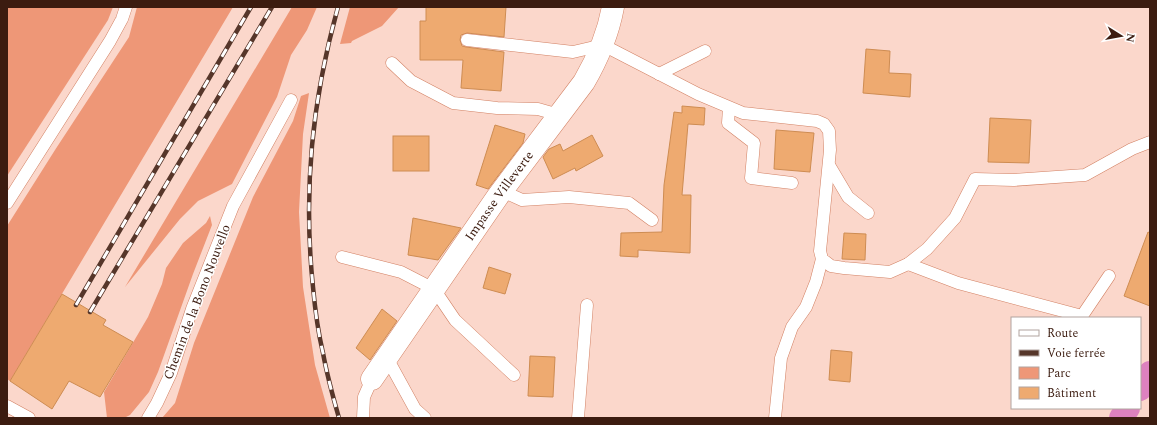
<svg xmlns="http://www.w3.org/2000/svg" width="1157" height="425" font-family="Spectral,serif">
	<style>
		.green { fill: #ee9777 }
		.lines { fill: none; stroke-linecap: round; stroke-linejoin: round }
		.canal { stroke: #dd81bf; stroke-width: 24 }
		.building { fill: #eeaa70; stroke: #ce8c52 }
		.service-casing { stroke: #d28063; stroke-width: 13 }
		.minor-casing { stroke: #d28063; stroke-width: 23 }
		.service { stroke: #fff; stroke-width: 12 }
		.minor { stroke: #fff; stroke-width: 22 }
		.rail-casing { stroke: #56362a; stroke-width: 4.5 }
		.rail { stroke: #fff; stroke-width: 3; stroke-dasharray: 9; stroke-linecap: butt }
		.labels { text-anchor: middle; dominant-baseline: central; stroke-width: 3; stroke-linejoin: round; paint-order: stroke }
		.street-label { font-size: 13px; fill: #3c1c10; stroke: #fff }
	</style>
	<rect width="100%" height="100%" fill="#fbd7cb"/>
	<g class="green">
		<path d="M7 7H113L108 20 7 176Z"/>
		<path d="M137 7H233L10 381 7 379V226L55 150 129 37Z"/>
		<path d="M292 7H317L307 30 291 55 277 97 232 184 198 201 180 219 125 287Z"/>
		<path d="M350 7H399L382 26 352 41 351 43 340 44Z"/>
		<path d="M309 93 303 134 299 212 303 287 315 365 330 418H162L175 403 194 343 253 197 293 121 301 96Z"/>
		<path d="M210 216 212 225 193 274 158 372 149 392 130 415 124 418H107L104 392 148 317 162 284 166 268 183 243 206 223Z"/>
	</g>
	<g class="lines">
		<g class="canal">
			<path d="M1140 389 1150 373"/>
			<path d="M1121 418 1128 408"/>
		</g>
	</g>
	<g class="building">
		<path d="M426 7H506L504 37 467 33 461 35 460 40 462 46 466 47 504 52 501 91 461 88 463 60H420V21H426Z"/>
		<path d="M866 49 890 51 889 73 911 74 910 97 863 93Z"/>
		<path d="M682 106 705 108 704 125 688 124 682 195H691L690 253 638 250V257L620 256 621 233 662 232 664 185 674 112 682 113Z"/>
		<path d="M990 118 1031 120 1029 163 988 162Z"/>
		<path d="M495 125 525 134 523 143 488 189 476 185Z"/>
		<path d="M776 130 814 133 810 172 774 169Z"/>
		<path d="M592 135 603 156 576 171 575 168 553 179 543 157 549 149 560 144 563 151Z"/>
		<rect x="393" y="136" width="36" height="35"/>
		<path d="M413 218 461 228 438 260 408 255Z"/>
		<path d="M1148 232 1150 233V306L1124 296Z"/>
		<path d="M844 233 866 234 865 260 842 259Z"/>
		<path d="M489 267 511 274 505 294 483 288Z"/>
		<path d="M62 294 106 320 103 325 133 342 100 397 69 381 52 409 10 381Z"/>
		<path d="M382 309 397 321 370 360 356 348Z"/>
		<path d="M831 350 852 352 850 382 829 380Z"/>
		<path d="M530 356 555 357 553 397 528 396Z"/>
	</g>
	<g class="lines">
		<defs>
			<g id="service">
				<path d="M467 40 573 52 603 45 698 94 743 113 817 121 824 124 829 131 830 150 820 251 822 259 831 266 844 268 890 272 908 264 927 249 955 218 975 179 1014 180 1085 175 1132 149 1150 142"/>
				<path d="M392 63 411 81 453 103 497 108 538 109 559 115"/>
				<path d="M659 74 705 51"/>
				<path d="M729 108 728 123 754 143 751 178 792 183"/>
				<path d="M829 165 848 197 868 213"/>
				<path d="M502 191 522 200 569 197 629 203 652 220"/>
				<path d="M7 203 110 41 122 19 126 7"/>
				<path d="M342 257 401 272 434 289 455 320 514 375"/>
				<path d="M908 264 958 283 1082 316 1109 276"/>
				<path d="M387 358 415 409 425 418"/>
				<path d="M7 406 29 418"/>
				<path d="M148 418 157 403 171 373 192 309 233 206 291 100"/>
				<path d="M363 418 364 397 372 379"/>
				<path d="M578 418 587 305"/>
				<path d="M775 418 781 358 792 327 806 307 816 282 822 259"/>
			</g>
			<g id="minor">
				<path id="s1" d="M372 379 498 196 584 82C598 58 608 34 613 7"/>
			</g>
		</defs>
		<use href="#service" class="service-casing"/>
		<use href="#minor" class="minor-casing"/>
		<use href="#service" class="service"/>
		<use href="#minor" class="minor"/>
		<defs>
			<g id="rail">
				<path d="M338 7C312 101 303 190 313 287 315 309 318 332 323 353 327 375 333 397 339 418"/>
				<path d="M76 305 251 7"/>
				<path d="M90 312 272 7"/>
			</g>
		</defs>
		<use href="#rail" class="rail-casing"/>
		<use href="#rail" class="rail"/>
	</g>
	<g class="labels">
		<g class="street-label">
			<text stroke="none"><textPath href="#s1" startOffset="223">Impasse Villeverte</textPath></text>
			<text transform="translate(197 302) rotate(-69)">Chemin de la Bono Nouvello</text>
		</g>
	</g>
	<rect width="1157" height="425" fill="none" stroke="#3c1c10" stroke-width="16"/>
	<rect x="1011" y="317" width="130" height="92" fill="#ffffff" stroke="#b1a49f"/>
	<rect x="1019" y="330" width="20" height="6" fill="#ffffff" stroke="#b1a49f"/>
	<text x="1047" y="337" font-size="12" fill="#3c1c10">Route</text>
	<rect x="1019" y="350" width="20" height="6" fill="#56362a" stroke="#b1a49f"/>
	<text x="1047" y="357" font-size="12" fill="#3c1c10">Voie ferrée</text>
	<rect x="1019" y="367" width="20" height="12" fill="#ee9777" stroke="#b1a49f"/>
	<text x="1047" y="377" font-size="12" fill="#3c1c10">Parc</text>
	<rect x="1019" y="387" width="20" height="12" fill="#eeaa70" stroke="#b1a49f"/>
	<text x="1047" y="397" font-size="12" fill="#3c1c10">Bâtiment</text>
	<g transform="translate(1121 36) rotate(101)" stroke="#ffffff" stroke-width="3" paint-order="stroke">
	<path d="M0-3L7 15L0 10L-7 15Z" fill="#3c1c10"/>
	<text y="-6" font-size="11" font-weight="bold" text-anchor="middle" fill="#3c1c10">N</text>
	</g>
</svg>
